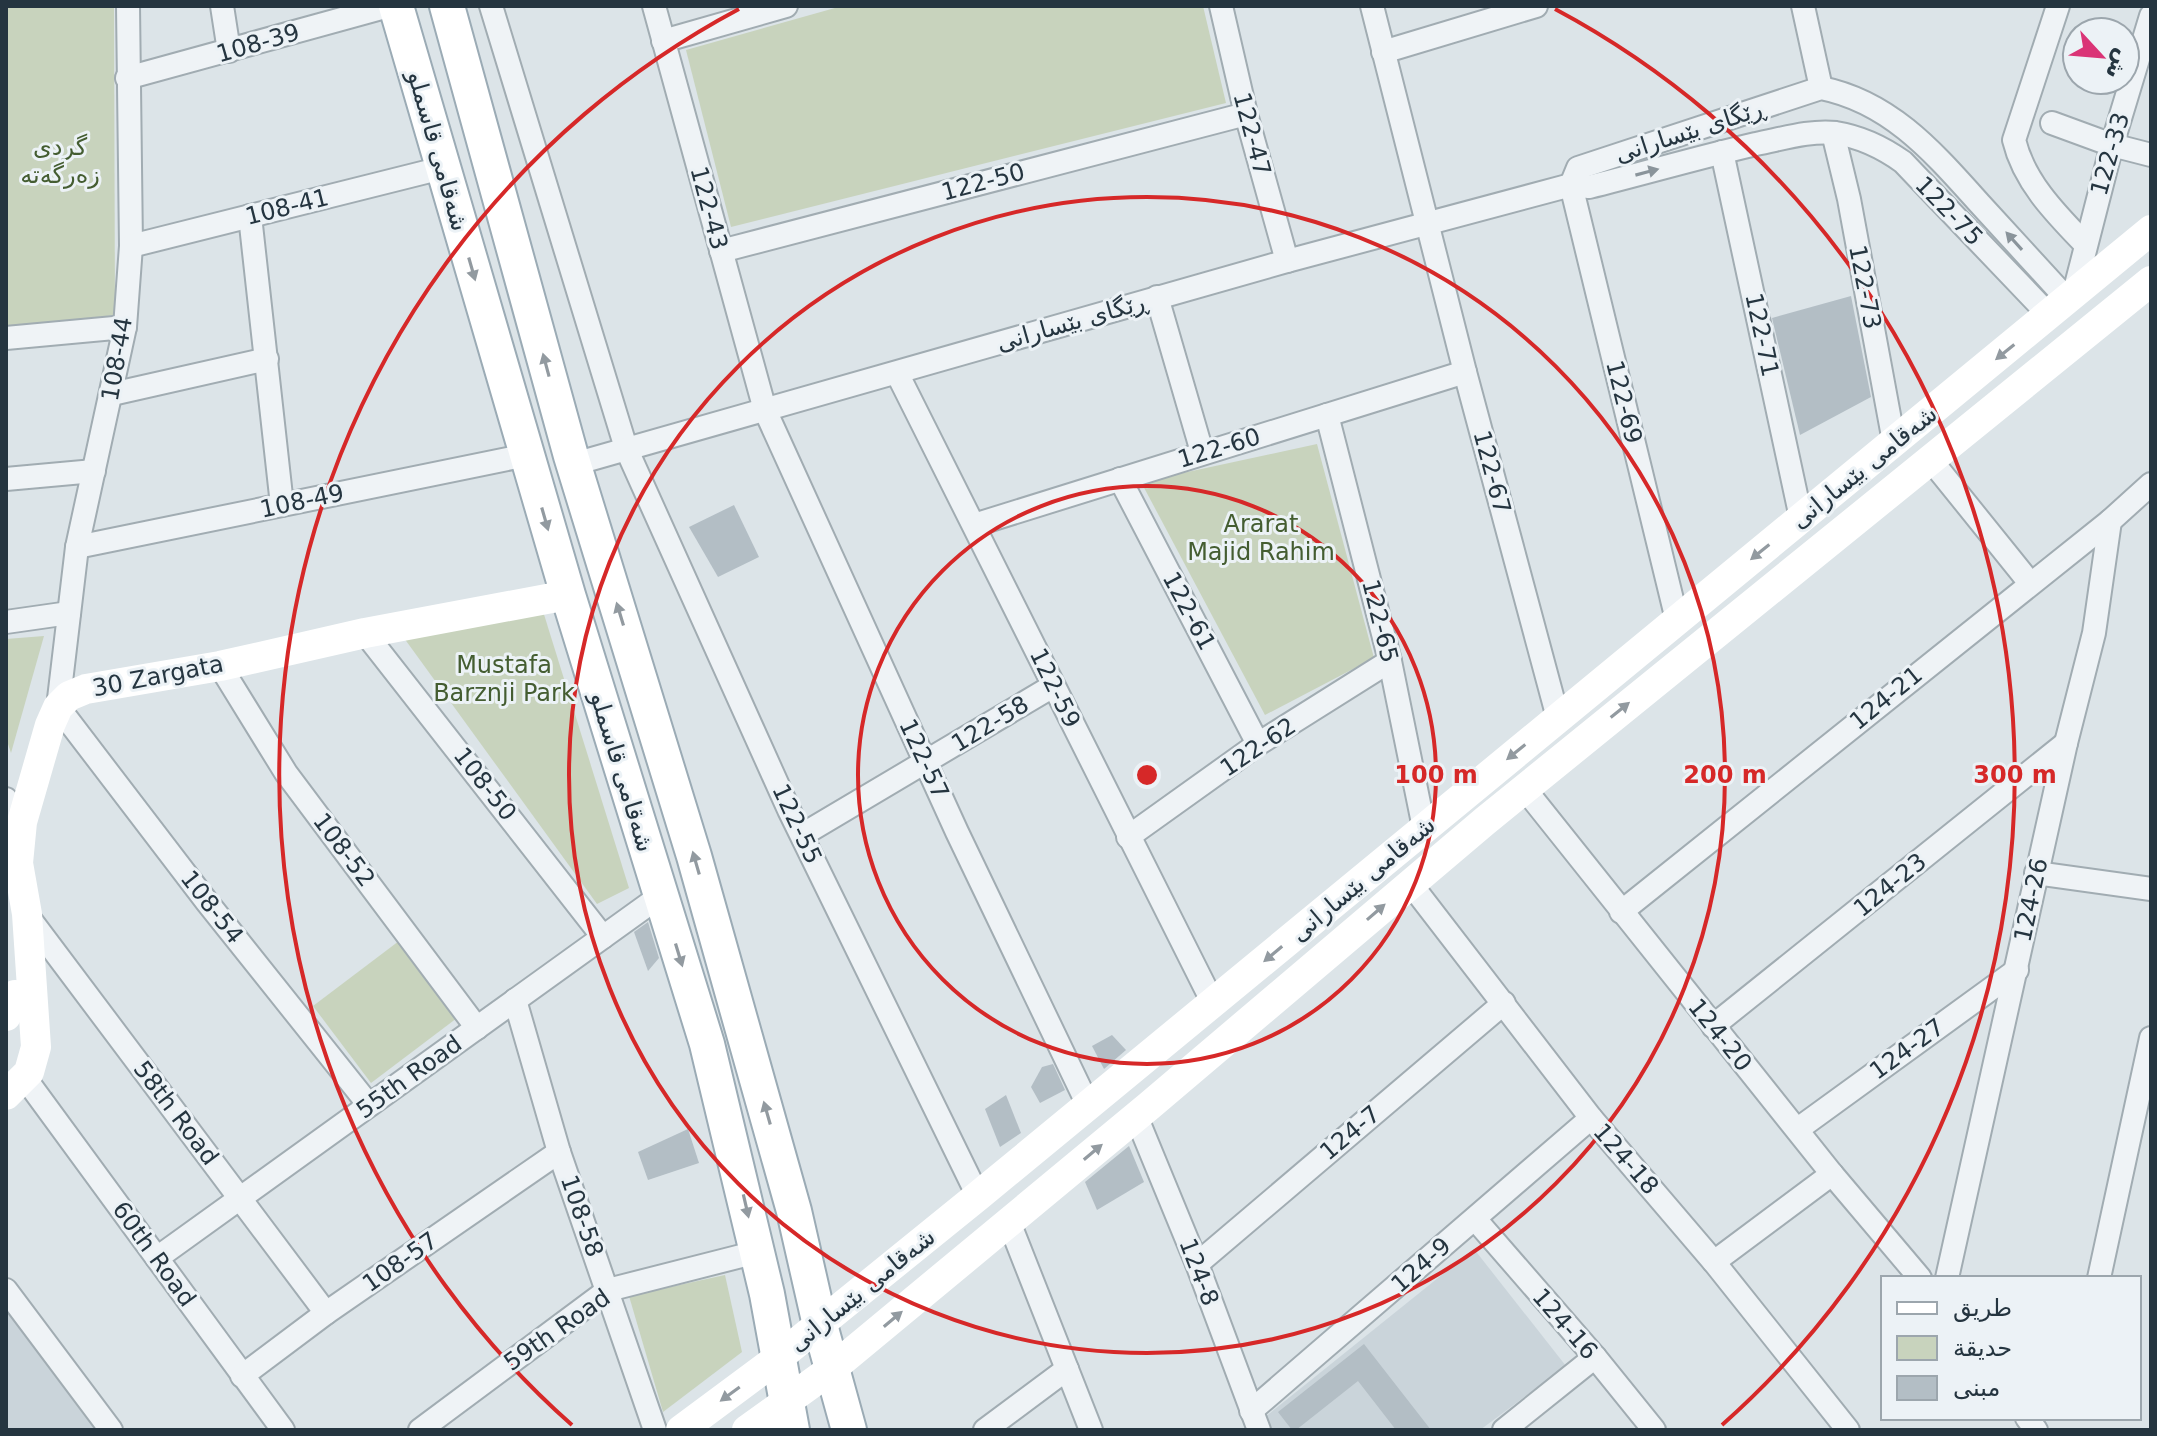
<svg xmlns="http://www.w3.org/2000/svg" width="2157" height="1436" font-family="'DejaVu Sans',Vazirmatn,sans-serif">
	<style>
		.built { fill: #cad4da }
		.green { fill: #c8d3bd }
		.building { fill: #b3bec5 }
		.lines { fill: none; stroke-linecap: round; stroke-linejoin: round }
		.street-casing { stroke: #a1acb2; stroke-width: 26 }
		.primary-casing { stroke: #9babb5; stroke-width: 38 }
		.street { stroke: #eff3f6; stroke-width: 22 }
		.secondary { stroke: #fff; stroke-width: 30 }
		.primary { stroke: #fff; stroke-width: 34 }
		.oneway { fill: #8a949b }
		.oneway2 { fill: #929aa0 }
		.ring { fill: none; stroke: #d62828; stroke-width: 4 }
		.labels { text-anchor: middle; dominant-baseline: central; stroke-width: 6; stroke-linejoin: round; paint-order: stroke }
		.street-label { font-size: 24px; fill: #253540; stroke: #ecf2f6 }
		.park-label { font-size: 24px; fill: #445d31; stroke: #ecf2f6 }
		.centre { fill: #d62828; stroke: #ecf2f6; stroke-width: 4 }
		.ring-label { font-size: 24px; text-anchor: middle; font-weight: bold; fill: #d62828; stroke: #ecf2f6; stroke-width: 6; stroke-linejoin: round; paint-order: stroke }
	</style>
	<rect width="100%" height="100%" fill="#dce4e8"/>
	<g class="built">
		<path d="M1474 1249 1566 1366 1480 1430H1249Z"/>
		<path d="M6 1303 98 1430H6Z"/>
	</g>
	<g class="green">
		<path d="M6 6H114L115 315 6 328Z"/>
		<path d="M842 6H1203L1226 103 731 227 686 50Z"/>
		<path d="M1317 444 1374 658 1265 715 1141 482Z"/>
		<path d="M542 608 629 888 597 904 404 638Z"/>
		<path d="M44 636 11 753 6 738V639Z"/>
		<path d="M399 941 457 1018 371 1083 313 1006Z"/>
		<path d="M725 1275 742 1352 663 1412 629 1296Z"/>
	</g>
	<g class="building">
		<path d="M1851 296 1871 397 1800 435 1772 318Z"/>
		<path d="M734 505 759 557 718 577 689 527Z"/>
		<path d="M648 922 659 958 648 971 634 932Z"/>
		<path d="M1112 1035 1126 1050 1104 1069 1092 1046Z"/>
		<path d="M1053 1064 1065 1090 1040 1103 1031 1087 1042 1067Z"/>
		<path d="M1006 1095 1021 1133 1000 1147 985 1109Z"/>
		<path d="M688 1129 699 1163 648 1180 638 1152Z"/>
		<path d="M1129 1146 1144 1182 1097 1210 1085 1182Z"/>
		<path d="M1364 1344 1431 1430H1396L1358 1381 1296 1430H1292L1278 1412Z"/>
	</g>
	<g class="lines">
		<defs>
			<g id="street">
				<path d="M128 6 131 246 125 327 77 547 58 707 207 902 369 1105"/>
				<path d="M222 6 229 51"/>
				<path d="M491 6 626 448 789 810 978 1196"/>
				<path d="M654 6 765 410 957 832 1088 1105"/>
				<path d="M1221 6 1246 114 1287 261"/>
				<path d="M1372 6 1465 372 1558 718"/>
				<path d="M1803 6 1821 88"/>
				<path d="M2058 6 2014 140C2024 182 2056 214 2085 244"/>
				<path d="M663 41 786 6"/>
				<path d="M1383 52 1536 6"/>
				<path d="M127 78 389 6"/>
				<path d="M2052 123 2112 145 2151 155"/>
				<path d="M1833 133 1849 199 1894 442"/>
				<path d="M1722 152 1801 518"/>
				<path d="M1571 185 1578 168 1821 88C1891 102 1934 153 1980 204 2009 236 2038 267 2067 299"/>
				<path d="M1571 185 1677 620"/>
				<path d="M250 216 282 505"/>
				<path d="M131 246 442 168"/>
				<path d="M721 251 1246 114"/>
				<path d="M2074 293 2112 145 2151 16"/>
				<path d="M1157 297 1202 452"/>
				<path d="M6 338 125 327"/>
				<path d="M897 373 1213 1003"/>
				<path d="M112 394 267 359"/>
				<path d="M1327 415 1390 661 1424 828"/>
				<path d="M1930 459 2030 583"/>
				<path d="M574 464 1287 261 1571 185 1589 187C1645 173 1700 157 1756 144 1782 139 1810 130 1836 133 1861 137 1882 147 1903 162L2049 315"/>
				<path d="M6 479 94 471"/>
				<path d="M1120 479 1258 744"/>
				<path d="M974 525 1465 372"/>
				<path d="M77 547 527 455"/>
				<path d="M6 622 69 613"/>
				<path d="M365 633 603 937"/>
				<path d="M220 666 286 773 477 1028"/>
				<path d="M1524 788 1832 1174 1920 1278"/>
				<path d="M6 799 22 822"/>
				<path d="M802 835 1053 686"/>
				<path d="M1128 837 1258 744 1390 661"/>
				<path d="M2036 873 2151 889"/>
				<path d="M1410 883 1591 1118 1714 1262 1848 1430"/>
				<path d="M1621 912 2110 521 2151 484"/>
				<path d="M27 915 326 1313"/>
				<path d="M515 1000 559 1152 655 1430"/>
				<path d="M1713 1026 2066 743"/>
				<path d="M25 1078 283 1430"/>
				<path d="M1136 1116 1197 1264 1259 1430"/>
				<path d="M1798 1129 2017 970"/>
				<path d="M1475 1219 1595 1357 1654 1430"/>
				<path d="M1009 1222 1091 1430"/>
				<path d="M157 1258 660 896"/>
				<path d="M1714 1262 1832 1174"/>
				<path d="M1197 1264 1504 1003"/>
				<path d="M1947 1278 2066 743 2094 633 2110 521"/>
				<path d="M2099 1278 2151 1038"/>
				<path d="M6 1290 111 1430"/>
				<path d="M242 1376 326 1313 559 1152"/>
				<path d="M1251 1411 1591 1118"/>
				<path d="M2027 1418 2036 1430"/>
				<path d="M420 1430 608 1290 757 1252"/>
				<path d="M985 1430 1067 1369"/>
				<path d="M1504 1430 1595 1357"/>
			</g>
			<g id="primary">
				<path d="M396 6 568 595 707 1044 767 1294 792 1430"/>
				<path d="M447 6 571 456 694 856 794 1211 820 1325 849 1430"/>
			</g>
		</defs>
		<use href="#street" class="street-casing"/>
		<use href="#primary" class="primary-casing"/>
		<use href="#street" class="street"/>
		<g class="secondary">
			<path d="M6 1016 15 995"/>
			<path d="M6 1095 29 1072 36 1047 27 914 18 863 22 822 50 725 58 707 69 696 86 689 220 666 365 633 568 595"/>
			<path d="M681 1430 778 1358 978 1196 2151 230"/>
			<path d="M747 1430 833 1368 1149 1106 1485 821 2151 281"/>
		</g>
		<use href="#primary" class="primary"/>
	</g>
	<defs><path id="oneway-solid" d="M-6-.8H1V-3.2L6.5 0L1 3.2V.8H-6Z" transform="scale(2)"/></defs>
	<g class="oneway">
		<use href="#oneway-solid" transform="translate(1647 172) rotate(-15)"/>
		<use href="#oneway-solid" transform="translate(2014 241) rotate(-132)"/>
	</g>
	<g class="oneway2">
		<use href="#oneway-solid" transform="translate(472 269) rotate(74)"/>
		<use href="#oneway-solid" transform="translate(2005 352) rotate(141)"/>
		<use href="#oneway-solid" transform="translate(546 365) rotate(-105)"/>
		<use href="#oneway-solid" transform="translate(545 519) rotate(74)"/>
		<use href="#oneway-solid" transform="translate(1760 552) rotate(141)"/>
		<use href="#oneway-solid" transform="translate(620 614) rotate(-107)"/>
		<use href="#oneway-solid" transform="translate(1620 710) rotate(-39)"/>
		<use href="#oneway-solid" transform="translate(1516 752) rotate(141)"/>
		<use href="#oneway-solid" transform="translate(696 863) rotate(-106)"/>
		<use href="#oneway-solid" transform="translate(1376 912) rotate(-41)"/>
		<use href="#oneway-solid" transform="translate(1273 954) rotate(140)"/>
		<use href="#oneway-solid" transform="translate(679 955) rotate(73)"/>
		<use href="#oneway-solid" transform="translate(767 1113) rotate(-106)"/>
		<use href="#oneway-solid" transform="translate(1093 1152) rotate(-40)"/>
		<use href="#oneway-solid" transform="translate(746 1206) rotate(77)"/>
		<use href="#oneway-solid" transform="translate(893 1319) rotate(-40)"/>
		<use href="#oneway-solid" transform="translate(730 1394) rotate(144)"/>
	</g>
	<g class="ring">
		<circle cx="1147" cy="775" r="289"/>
		<circle cx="1147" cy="775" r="578"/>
		<path d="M572 1425A868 868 0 0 1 739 9M1555 9A868 868 0 0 1 1722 1425"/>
	</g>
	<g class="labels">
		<g class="street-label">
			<text transform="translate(258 43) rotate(-16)">108-39</text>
			<text transform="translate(1690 131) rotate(-18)">ڕێگای بێسارانی</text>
			<text transform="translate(1252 134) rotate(75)">122-47</text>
			<text transform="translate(438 151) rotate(74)">شەقامی قاسملو</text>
			<text transform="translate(2110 154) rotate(-74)">122-33</text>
			<text transform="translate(983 182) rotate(-15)">122-50</text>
			<text transform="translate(287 207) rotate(-14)">108-41</text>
			<text transform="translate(709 208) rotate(75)">122-43</text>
			<text transform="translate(1949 211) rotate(46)">122-75</text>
			<text transform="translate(1865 287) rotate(79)">122-73</text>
			<text transform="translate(1072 322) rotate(-16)">ڕێگای بێسارانی</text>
			<text transform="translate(1762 335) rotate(78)">122-71</text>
			<text transform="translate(117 359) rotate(-80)">108-44</text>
			<text transform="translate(1624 402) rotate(76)">122-69</text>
			<text transform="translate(1219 448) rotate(-17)">122-60</text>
			<text transform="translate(1864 467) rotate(-39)">شەقامی بێسارانی</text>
			<text transform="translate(1492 472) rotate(75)">122-67</text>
			<text transform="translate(302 501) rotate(-12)">108-49</text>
			<text transform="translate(1189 611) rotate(62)">122-61</text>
			<text transform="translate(1380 621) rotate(76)">122-65</text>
			<text transform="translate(158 676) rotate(-11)">30 Zargata</text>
			<text transform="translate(1055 688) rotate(64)">122-59</text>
			<text transform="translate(1886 698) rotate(-39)">124-21</text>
			<text transform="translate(990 724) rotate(-31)">122-58</text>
			<text transform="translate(1258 747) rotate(-34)">122-62</text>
			<text transform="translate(924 759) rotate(65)">122-57</text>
			<text transform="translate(622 772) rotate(73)">شەقامی قاسملو</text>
			<text transform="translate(485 784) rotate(52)">108-50</text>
			<text transform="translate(797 824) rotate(65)">122-55</text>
			<text transform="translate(344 850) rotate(53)">108-52</text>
			<text transform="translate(1363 879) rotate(-40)">شەقامی بێسارانی</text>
			<text transform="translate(1890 885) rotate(-39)">124-23</text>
			<text transform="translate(2031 900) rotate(-78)">124-26</text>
			<text transform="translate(212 907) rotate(52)">108-54</text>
			<text transform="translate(1720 1035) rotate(51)">124-20</text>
			<text transform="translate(1907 1049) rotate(-36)">124-27</text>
			<text transform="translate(409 1077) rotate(-36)">55th Road</text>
			<text transform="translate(176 1113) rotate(53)">58th Road</text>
			<text transform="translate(1350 1133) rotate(-40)">124-7</text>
			<text transform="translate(1626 1159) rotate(49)">124-18</text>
			<text transform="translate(582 1216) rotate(71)">108-58</text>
			<text transform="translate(154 1254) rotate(54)">60th Road</text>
			<text transform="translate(400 1262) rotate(-35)">108-57</text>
			<text transform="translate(1421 1265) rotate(-41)">124-9</text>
			<text transform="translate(1199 1272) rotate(69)">124-8</text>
			<text transform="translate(862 1290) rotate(-39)">شەقامی بێسارانی</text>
			<text transform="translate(1565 1324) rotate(49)">124-16</text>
			<text transform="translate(557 1330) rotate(-35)">59th Road</text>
		</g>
		<g class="park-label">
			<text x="60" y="147">گردی<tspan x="60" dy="28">زەرگەتە</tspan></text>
			<text x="1261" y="524">Ararat<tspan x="1261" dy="28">Majid Rahim</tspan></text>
			<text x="504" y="665">Mustafa<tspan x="504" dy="28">Barznji Park</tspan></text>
		</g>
	</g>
	<circle cx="1147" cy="775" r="12" class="centre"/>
	<g class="ring-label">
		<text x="1436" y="783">100 m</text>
		<text x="1725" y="783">200 m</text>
		<text x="2015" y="783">300 m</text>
	</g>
	<rect width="2157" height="1436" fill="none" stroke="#253540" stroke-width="16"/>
	<rect x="1881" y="1276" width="260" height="144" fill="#ecf2f6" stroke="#9ca6ad" stroke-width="2"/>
	<rect x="1897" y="1302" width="40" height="12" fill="#ffffff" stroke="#9ca6ad" stroke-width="2"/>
	<text x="1953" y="1316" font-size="24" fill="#253540">طريق</text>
	<rect x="1897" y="1336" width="40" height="24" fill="#c8d3bd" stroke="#9ca6ad" stroke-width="2"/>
	<text x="1953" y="1356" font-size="24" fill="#253540">حديقة</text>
	<rect x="1897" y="1376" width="40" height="24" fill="#b3bec5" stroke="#9ca6ad" stroke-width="2"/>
	<text x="1953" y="1396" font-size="24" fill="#253540">مبنى</text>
	<g transform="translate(2101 56) rotate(116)"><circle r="38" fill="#ecf2f6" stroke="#9ca6ad" stroke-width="2"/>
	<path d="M0-6L14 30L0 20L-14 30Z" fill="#da3476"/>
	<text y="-12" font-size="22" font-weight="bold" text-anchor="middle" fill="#253540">ش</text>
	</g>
</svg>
